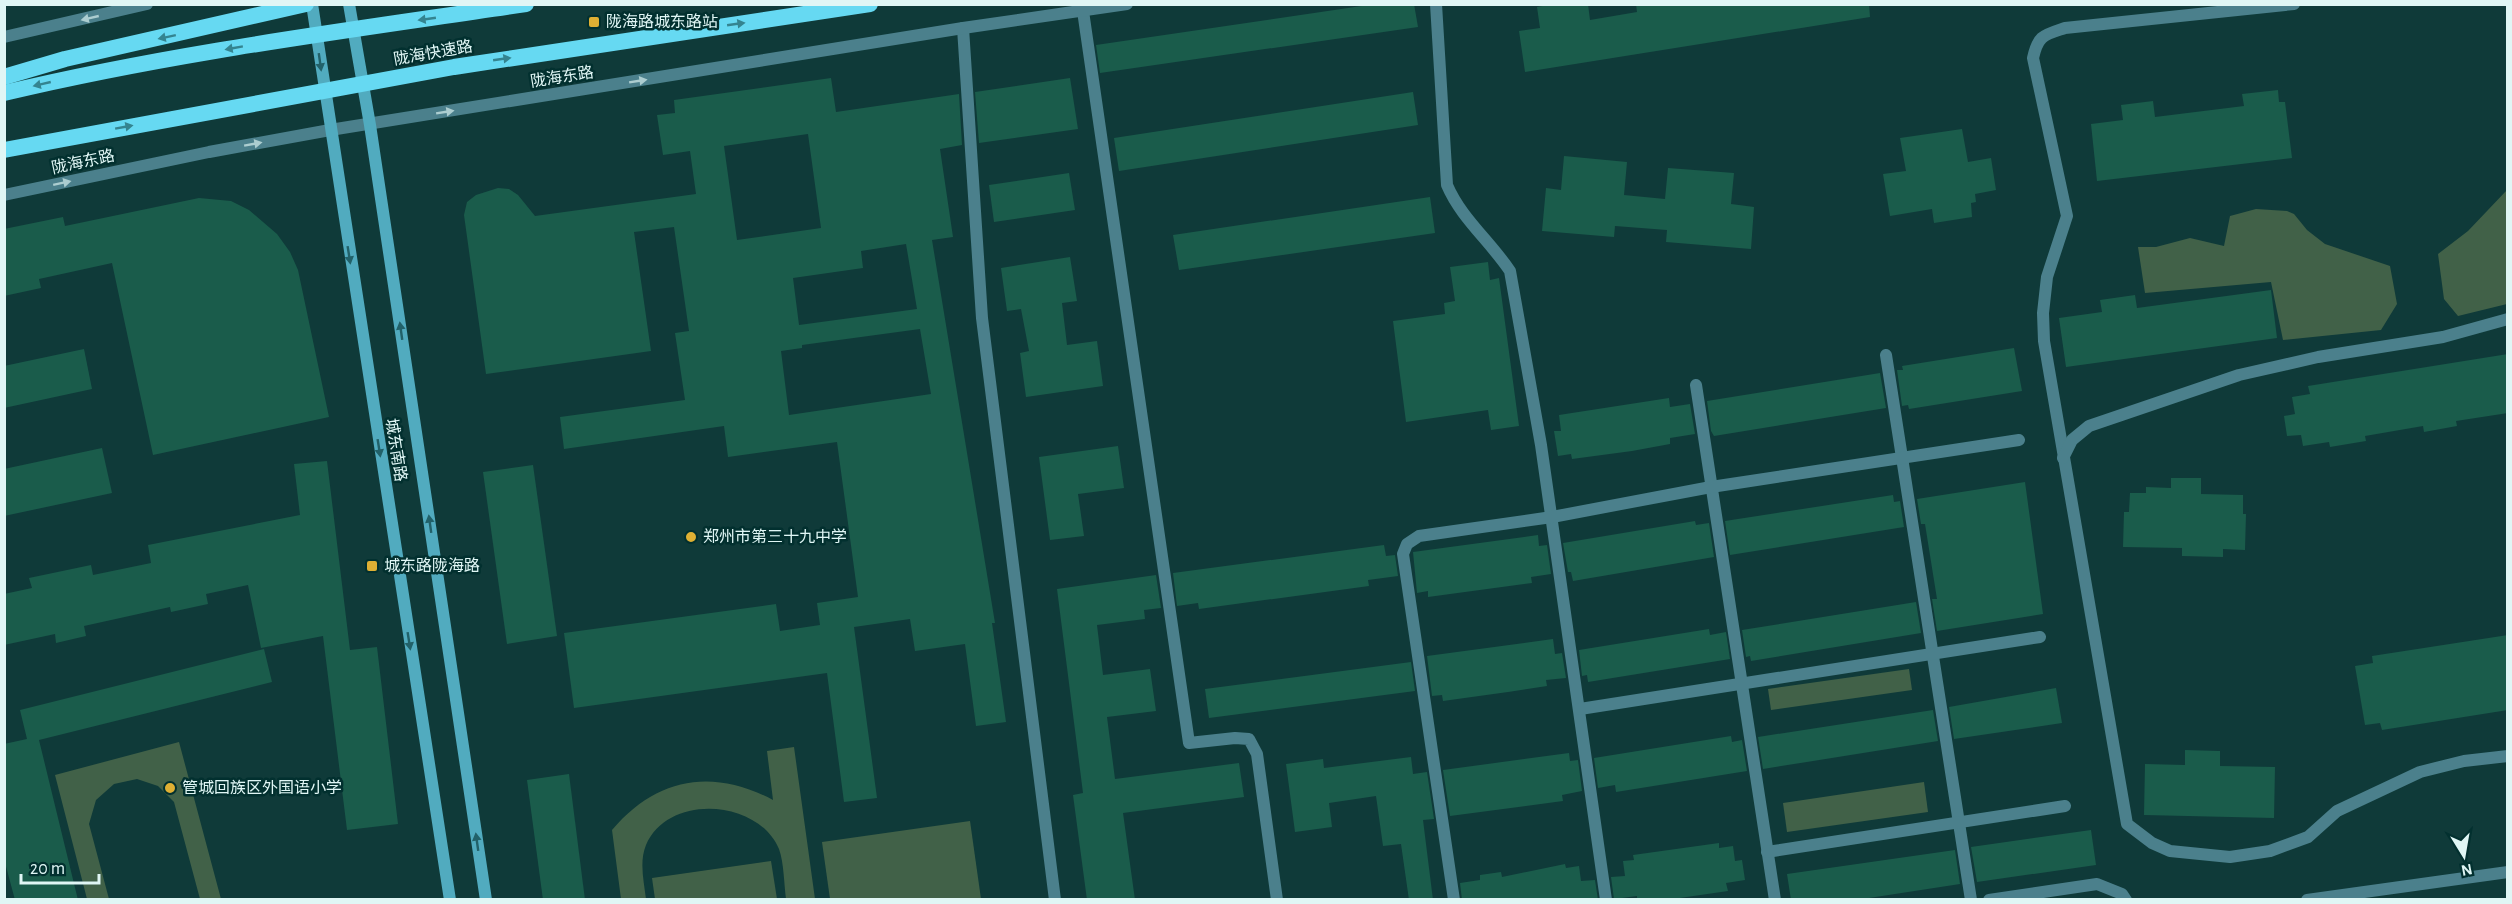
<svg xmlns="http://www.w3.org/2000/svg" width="2512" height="904" font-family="'Alegreya Sans','Noto Sans SC',sans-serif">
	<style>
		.green { fill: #416148 }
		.building { fill: #1a5c4b; fill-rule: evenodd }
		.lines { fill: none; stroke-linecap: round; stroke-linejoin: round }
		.service { stroke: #4b808c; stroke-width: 12 }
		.tertiary { stroke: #4b808c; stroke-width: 12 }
		.secondary { stroke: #51abbf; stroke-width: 12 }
		.trunk { stroke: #66d9f2; stroke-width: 16 }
		.trunk-bridge { stroke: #66d9f2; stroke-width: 16 }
		.oneway { fill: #accdd0 }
		.oneway2 { fill: #348490 }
		.oneway3 { fill: #226169 }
		.poi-dot { fill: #dfb034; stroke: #02302f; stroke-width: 2 }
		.labels { text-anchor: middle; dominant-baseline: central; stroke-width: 5; stroke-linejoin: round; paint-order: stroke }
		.poi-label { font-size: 16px; fill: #e0f6f5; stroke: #02302f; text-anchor: start }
		.street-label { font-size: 16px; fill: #e0f6f5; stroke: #02302f }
	</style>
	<rect width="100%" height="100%" fill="#0f3a39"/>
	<g class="green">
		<path d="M2507 190V304L2458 316 2444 299 2438 254 2468 231Z"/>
		<path d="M2256 209 2287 211 2294 214 2307 230 2325 244 2390 266 2397 304 2381 330 2283 340 2271 282 2145 293 2138 247H2156L2190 238 2224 246 2230 216Z"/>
		<path d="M1909 669 1912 690 1771 710 1768 689Z"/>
		<path d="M179 742 221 899H200L174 802 158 786 137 779 114 784 96 800 89 824 109 899H87L55 775Z"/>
		<path d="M794 747 815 899H786C784 884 784 863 779 849 758 799 668 793 646 845 639 862 644 882 646 899H621L612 830C657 777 713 768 773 800L767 751Z"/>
		<path d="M1924 782 1928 812 1787 832 1783 803Z"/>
		<path d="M970 821 981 899H830L822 842Z"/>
		<path d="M771 861 777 899H655L652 878Z"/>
	</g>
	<g class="building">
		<path d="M1375 4H1414L1418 27 1100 73 1096 45Z"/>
		<path d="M1553 4H1588L1590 20 1637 12 1636 4H1869L1870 17 1525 72 1519 31 1540 28 1537 7Z"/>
		<path d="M831 78 836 112 959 94 962 145 940 149 953 237 932 240 995 623H992L1006 722 976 726 965 644 915 651 910 619 854 627 877 798 844 802 827 673 574 708 564 633 776 604 780 631 820 625 817 603 858 597 837 442 728 457 724 426 564 449 560 417 685 400 675 333 689 331 674 227 634 232 651 351 486 374 464 215 467 202 476 195 498 188 509 189 518 195 535 216 696 194 690 151 663 155 657 115 675 113 674 100ZM808 134 821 228 737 240 724 146ZM906 244 917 309 799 325 793 278 863 268 861 251ZM920 329 931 394 789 415 781 351 802 348V345Z"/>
		<path d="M1070 78 1078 129 979 143 975 92Z"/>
		<path d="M2278 90 2279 102H2285L2292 158 2097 181 2091 124 2123 120 2121 105 2153 101 2155 117 2244 106 2242 94Z"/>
		<path d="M1413 92 1418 125 1119 171 1114 138Z"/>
		<path d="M1962 129 1968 162 1991 158 1996 190 1975 194 1976 202 1971 203 1972 217 1934 223 1932 209 1890 216 1883 174 1906 171 1900 138Z"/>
		<path d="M1564 156 1627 162 1624 195 1665 199 1668 168 1734 173 1731 204 1754 207 1751 249 1666 242 1667 230 1615 226 1614 237 1542 231 1546 188 1561 190Z"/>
		<path d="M1069 173 1075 210 994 222 989 185Z"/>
		<path d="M1430 197 1435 233 1179 270 1173 235Z"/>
		<path d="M199 198 231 201 249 210 277 234 290 252 298 270 329 417 153 455 112 263 39 279 41 288 4 296V229L63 217 65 226Z"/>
		<path d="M1070 257 1077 301 1062 303 1067 345 1097 341 1103 386 1026 397 1020 353 1029 351 1021 309 1007 311 1001 268Z"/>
		<path d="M1488 262 1490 280 1499 278 1519 426 1491 430 1488 410 1406 422 1393 321 1445 314 1444 303 1455 301 1450 267Z"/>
		<path d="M2271 290 2277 338 2066 367 2059 318 2102 312 2100 300 2135 295 2137 308Z"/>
		<path d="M2014 348 2022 391 1909 409 1908 405 1902 406 1897 370H1903L1902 366Z"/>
		<path d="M84 349 92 389 4 408V366Z"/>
		<path d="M2508 354V413L2456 421 2457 426 2424 432 2423 426 2365 436 2366 441 2330 447 2329 442 2303 446 2301 435 2287 436 2284 416 2295 414 2292 397 2310 394 2308 386Z"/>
		<path d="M1880 373 1886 408 1714 436 1711 431 1707 401Z"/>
		<path d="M1669 398 1670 407 1690 404 1695 434 1670 438V444L1632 451 1572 459 1571 454 1558 456 1554 431H1561L1559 415Z"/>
		<path d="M1118 446 1124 488 1078 494 1084 536 1050 540 1039 457Z"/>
		<path d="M102 448 112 493 4 516V469Z"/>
		<path d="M327 461 350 650 377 647 398 824 347 830 323 636 261 648 248 585 206 594 208 604 171 612 170 607 84 626 86 636 56 643 55 634 4 645V594L32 588 29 578 91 565 93 575 151 563 148 545 300 515 294 464Z"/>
		<path d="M533 465 557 636 507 644 483 472Z"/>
		<path d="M2171 478H2201V494L2243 495V514H2246L2245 550 2223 549V557L2182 556V548L2123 547 2124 512H2129L2130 493H2146V487L2171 488Z"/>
		<path d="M2025 482 2043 614 1937 631 1932 599H1937L1925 524H1921L1917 499Z"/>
		<path d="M1893 495 1894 502 1900 501 1904 527 1730 555 1725 521Z"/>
		<path d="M1695 521 1696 525 1709 523 1714 557 1573 581 1571 572H1568L1563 543Z"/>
		<path d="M1538 535 1539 546 1547 545 1551 574 1531 577 1532 583 1428 597V591L1417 593 1413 552Z"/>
		<path d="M1384 545 1386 556 1395 555 1398 576 1368 580 1369 586 1199 609 1198 603 1177 606 1173 573Z"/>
		<path d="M1156 575 1161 608 1144 610 1145 619 1097 625 1103 675 1150 669 1156 711 1107 717 1115 779 1239 763 1244 797 1123 813 1135 900H1087L1073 795 1083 793 1057 589Z"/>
		<path d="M1916 602 1921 633 1751 661 1750 656 1746 657 1742 630Z"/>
		<path d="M1709 629 1710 635 1726 632 1730 659 1588 682 1587 675 1582 676 1579 650Z"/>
		<path d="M2508 635V710L2382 730 2380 723 2365 725 2355 666 2373 663 2372 656Z"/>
		<path d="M1553 639 1555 654 1562 653 1566 678 1546 680 1547 686 1508 692 1443 701 1442 695 1432 696 1427 656Z"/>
		<path d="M264 649 272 682 39 740 78 900H15L4 859V744L27 739 20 710Z"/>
		<path d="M1411 662 1415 691 1209 718 1205 689Z"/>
		<path d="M2056 688 2062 723 1954 739 1949 707Z"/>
		<path d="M1933 710 1938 741 1763 769 1758 737Z"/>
		<path d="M1731 736 1732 742 1742 740 1747 771 1616 792 1615 785 1598 788 1594 758Z"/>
		<path d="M2185 750 2220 751V766L2275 767 2274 818 2144 815 2145 764 2185 765Z"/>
		<path d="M1569 753 1570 761 1578 760 1582 791 1562 795 1563 801 1450 816 1443 770Z"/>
		<path d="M1411 757 1413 774 1427 772 1434 819 1423 820 1433 900H1409L1401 844 1383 846 1376 796 1329 803 1332 827 1295 832 1286 764 1323 759 1324 768Z"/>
		<path d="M569 774 585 900H543L527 780Z"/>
		<path d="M2091 830 2096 865 1977 882 1971 847Z"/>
		<path d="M1719 843V848L1733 846 1735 861 1742 860 1745 880 1726 883 1728 891 1666 900H1637V896L1614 899 1611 877 1625 876 1623 861 1634 860 1633 855Z"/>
		<path d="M1955 850 1960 884 1856 900H1791L1787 874Z"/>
		<path d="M1565 864 1566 868 1579 866 1581 881 1595 880 1598 900H1462L1460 883 1480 880V875L1501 872 1502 877Z"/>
	</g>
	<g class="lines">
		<g class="service">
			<path d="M1436 4 1447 185C1461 218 1490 241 1510 271L1541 445 1606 900"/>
			<path d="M2294 4 2065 28C2044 35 2038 35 2033 58L2067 216 2047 277 2043 313 2044 341 2127 824 2152 843 2170 851 2230 857 2270 851 2308 837 2337 811 2420 772 2464 761 2508 756"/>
			<path d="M1083 11 1189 743 1235 738 1249 739 1257 754 1277 900"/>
			<path d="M963 28 982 318 1055 900"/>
			<path d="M1886 355 1971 900"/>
			<path d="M1696 385 1775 900"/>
			<path d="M2063 458 2072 440 2089 426 2239 375 2318 357 2443 337 2508 319"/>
			<path d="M1580 709 2040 637"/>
			<path d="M1767 852 2065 806"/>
			<path d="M1454 900 1403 554 1407 544 1419 536 1552 517 1711 487 2019 440"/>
			<path d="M1989 900 2097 884 2122 894 2126 900"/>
			<path d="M2307 900 2508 872"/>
		</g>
		<g class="tertiary">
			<path d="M4 37 147 4"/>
			<path d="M4 195 209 152 330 130 963 28 1127 4"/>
		</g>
		<g class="secondary">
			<path d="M312 4 450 900"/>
			<path d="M349 4 370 125 486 900"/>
		</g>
		<path class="trunk" d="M4 77 65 59 306 4"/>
		<g class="trunk-bridge">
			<path d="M4 93C176 52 352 30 526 4"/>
			<path d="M4 150 454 67 870 4"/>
		</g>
	</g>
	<defs><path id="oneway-solid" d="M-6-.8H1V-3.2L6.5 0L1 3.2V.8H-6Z" transform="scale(1.5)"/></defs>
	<g class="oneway">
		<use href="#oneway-solid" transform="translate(90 18) rotate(167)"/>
		<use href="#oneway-solid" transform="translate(638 81) rotate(-9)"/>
		<use href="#oneway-solid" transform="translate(445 112) rotate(-9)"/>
		<use href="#oneway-solid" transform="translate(253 144) rotate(-10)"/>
		<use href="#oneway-solid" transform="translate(62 183) rotate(-12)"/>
	</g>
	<g class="oneway2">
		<use href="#oneway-solid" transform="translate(427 19) rotate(172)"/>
		<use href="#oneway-solid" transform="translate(736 24) rotate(-8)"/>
		<use href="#oneway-solid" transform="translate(167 37) rotate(168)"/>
		<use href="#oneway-solid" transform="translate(234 48) rotate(170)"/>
		<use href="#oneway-solid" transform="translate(502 59) rotate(-8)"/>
		<use href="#oneway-solid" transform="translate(42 84) rotate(167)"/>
		<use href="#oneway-solid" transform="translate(124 127) rotate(-10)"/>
	</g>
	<g class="oneway3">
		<use href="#oneway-solid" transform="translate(320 62) rotate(82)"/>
		<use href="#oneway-solid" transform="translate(349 255) rotate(81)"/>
		<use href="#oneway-solid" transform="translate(401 331) rotate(-98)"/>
		<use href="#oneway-solid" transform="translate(379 448) rotate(81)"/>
		<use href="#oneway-solid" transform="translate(430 524) rotate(-98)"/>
		<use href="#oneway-solid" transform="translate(409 641) rotate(81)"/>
		<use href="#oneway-solid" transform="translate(477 842) rotate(-98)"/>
	</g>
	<g class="poi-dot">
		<rect x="588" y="16" width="12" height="12" rx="3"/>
		<circle cx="691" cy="537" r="6"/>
		<rect x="366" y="560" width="12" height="12" rx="3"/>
		<circle cx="170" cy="788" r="6"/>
	</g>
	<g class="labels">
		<g class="poi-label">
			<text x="606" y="22">陇海路城东路站</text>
			<text x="703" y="537">郑州市第三十九中学</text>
			<text x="384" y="566">城东路陇海路</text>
			<text x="182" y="788">管城回族区外国语小学</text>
		</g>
		<g class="street-label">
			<text transform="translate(433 53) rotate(-10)">陇海快速路</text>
			<text transform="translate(562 77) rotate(-9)">陇海东路</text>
			<text transform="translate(83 162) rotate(-12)">陇海东路</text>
			<text transform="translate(396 450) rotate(81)">城东南路</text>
		</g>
	</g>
	<rect width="2512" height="904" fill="none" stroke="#e0f6f5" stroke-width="12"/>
	<g transform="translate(2464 856) rotate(169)" stroke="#02302f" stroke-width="4.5" paint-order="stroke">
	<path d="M0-4.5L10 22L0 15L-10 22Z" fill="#e0f6f5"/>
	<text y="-9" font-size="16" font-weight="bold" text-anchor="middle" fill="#e0f6f5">N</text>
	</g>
	<path d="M21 874v9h78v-9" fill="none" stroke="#e0f6f5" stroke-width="3"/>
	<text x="30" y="874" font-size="18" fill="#e0f6f5" stroke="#02302f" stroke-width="4.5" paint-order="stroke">20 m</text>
</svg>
